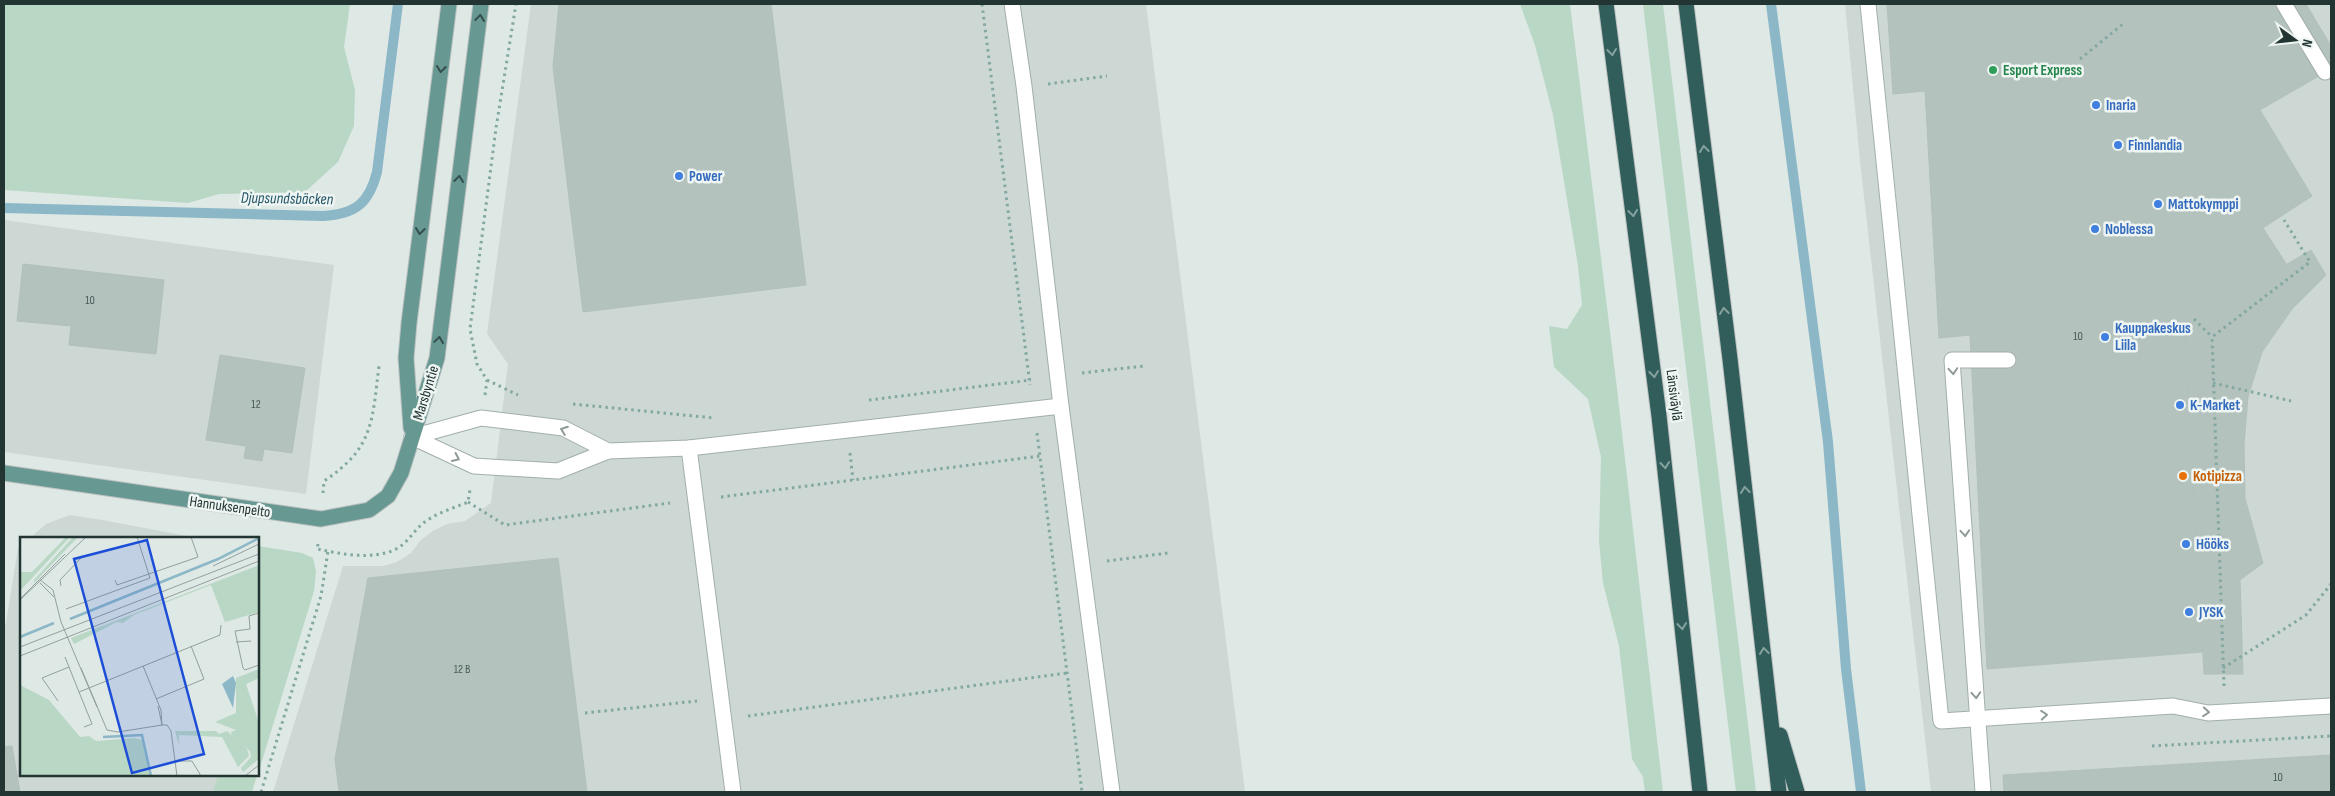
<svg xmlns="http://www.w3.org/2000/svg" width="2335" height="796" font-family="'Sofia Sans Condensed',sans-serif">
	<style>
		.built { fill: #cdd7d4 }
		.green { fill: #b9d7c5 }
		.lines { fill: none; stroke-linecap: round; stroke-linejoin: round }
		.stream { stroke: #8cb7c7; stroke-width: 10 }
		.building { fill: #b4c2be; stroke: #b2c0bc }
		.minor-casing { stroke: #a2afac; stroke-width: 17 }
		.major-casing { stroke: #bdc2c2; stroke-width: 17 }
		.highway-casing { stroke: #bdc2c2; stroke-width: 17 }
		.path { stroke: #82a8a1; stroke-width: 3; stroke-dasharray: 2.5 4; stroke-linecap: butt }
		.minor { stroke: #fff; stroke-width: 15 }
		.major { stroke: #689892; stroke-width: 15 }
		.highway { stroke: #315e5a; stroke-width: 15 }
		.oneway { stroke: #344e4b }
		.oneway2 { stroke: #86a29e }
		.oneway3 { stroke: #909a99 }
		.leisure-dot { fill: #2e9e5b; stroke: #eef5f2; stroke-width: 2 }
		.shop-dot { fill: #3f7fe0; stroke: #eef5f2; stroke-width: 2 }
		.food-dot { fill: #e8710a; stroke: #eef5f2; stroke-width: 2 }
		.labels { text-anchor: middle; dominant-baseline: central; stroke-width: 5; stroke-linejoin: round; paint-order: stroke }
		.number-label { font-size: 12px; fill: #465856 }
		.leisure-label { font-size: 15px; font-weight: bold; fill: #27864d; stroke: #eef5f2; text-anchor: start }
		.shop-label { font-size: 15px; font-weight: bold; fill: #366cbe; stroke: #eef5f2; text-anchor: start }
		.street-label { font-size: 15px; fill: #223533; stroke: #eef5f2 }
		.food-label { font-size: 15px; font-weight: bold; fill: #c56008; stroke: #eef5f2; text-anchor: start }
		.water-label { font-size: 16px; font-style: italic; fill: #245569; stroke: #eef5f2 }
		.inset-river { fill: none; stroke: #8cb7c7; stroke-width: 2.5 }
		.inset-road { fill: none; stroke: #93a09e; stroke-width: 1 }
		.view { fill: #1d4ed8; fill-opacity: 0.15; stroke: #1d4ed8; stroke-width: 2.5 }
		.inset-edge { fill: none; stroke: #223533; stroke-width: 2.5 }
	</style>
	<rect width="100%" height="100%" fill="#dee8e5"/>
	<g class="built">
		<path d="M531 4H1146L1245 792H273L343 566H383L397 562 411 553 421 540 433 531 447 524 465 521 491 503 508 364 487 334Z"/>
		<path d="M1845 4H2331V792H1931L1860 161Z"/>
		<path d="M4 220 334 265 306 494 4 452Z"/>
		<path d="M70 515 102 520 198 538H30L46 524Z"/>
		<path d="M21 546V775H232L224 792H4V625L6 623 18 548Z"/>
	</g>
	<g class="green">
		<path d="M4 4H350L344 47 355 90 354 126 338 162 305 192 219 194 188 203 4 190Z"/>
		<path d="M1520 4H1570L1617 389 1663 792H1645L1643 777 1632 759 1619 646 1603 583 1599 541 1601 457 1588 399 1554 367 1549 326 1567 329 1582 305 1578 266 1553 115 1535 45Z"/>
		<path d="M1643 4H1663L1756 792H1736Z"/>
		<path d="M258 546 302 553 313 558 316 572 314 591 258 774Z"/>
		<path d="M218 775H257L252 792H213Z"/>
	</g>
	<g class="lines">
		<g class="stream">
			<path d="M1771 4 1828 442 1846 669 1861 792"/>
			<path d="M4 208 323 216C356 214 369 203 377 172L398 4"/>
		</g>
	</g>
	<g class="building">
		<path d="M559 4H771L806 285 583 312 553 67Z"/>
		<path d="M1887 4H2306L2331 46V69L2260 110 2312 196 2263 228 2287 265 2184 325 2202 652 1987 669 1970 335 1939 338 1925 91 1893 94Z"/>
		<path d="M2311 250 2326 275 2292 309 2262 352 2248 397 2244 444 2245 498 2263 563 2240 580 2243 674H2204L2184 325Z"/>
		<path d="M23 264 164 280 156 354 69 345 71 326 17 321Z"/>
		<path d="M220 355 305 368 292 453 264 449 262 461 244 458 246 446 206 440Z"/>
		<path d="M558 558 587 792H339L335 759 368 578Z"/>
		<path d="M12 746 20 792H4V747Z"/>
		<path d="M2331 755V792H2004L2003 775Z"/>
	</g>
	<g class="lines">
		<defs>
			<g id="minor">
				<path d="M1012 4 1024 86 1061 406 1112 792"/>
				<path d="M1868 4 1941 721 2173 706 2208 713 2331 706"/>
				<path d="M2284 4 2325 72"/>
				<path d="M412 437 474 466 558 471 608 451 689 448 1061 406"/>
				<path d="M412 437 481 418 563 428 608 451"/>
				<path d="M689 448 733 792"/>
				<path d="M1983 792 1952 360H2008"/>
			</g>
			<g id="major">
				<path d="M411 428 406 358 409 323 449 4"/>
				<path d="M4 473 321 519 369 510 388 496 401 473 437 358 481 4"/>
			</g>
			<g id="highway">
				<path d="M1606 4 1659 416 1700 792"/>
				<path d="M1686 4 1730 359 1779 792"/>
				<path d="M1780 735 1797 792"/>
			</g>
		</defs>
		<use href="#minor" class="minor-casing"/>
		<use href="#major" class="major-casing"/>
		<use href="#highway" class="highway-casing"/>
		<g class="path">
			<path d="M982 4 1030 385"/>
			<path d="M2080 59 2123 24"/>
			<path d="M1048 84 1107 76"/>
			<path d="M2194 319 2212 337"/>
			<path d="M1082 373 1144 366"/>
			<path d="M487 380 518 395"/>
			<path d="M2213 383 2291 401"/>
			<path d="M485 395 487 380 477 364 470 329 496 128 516 4"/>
			<path d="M869 400 1031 380"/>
			<path d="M573 404 714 418"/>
			<path d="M1037 433 1082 792"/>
			<path d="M850 453 853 480"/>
			<path d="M323 493 324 481C374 448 372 421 379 366"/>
			<path d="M721 497 1040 456"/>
			<path d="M468 502 505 525 670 503"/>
			<path d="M318 544 317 549C341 554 371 560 394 550 408 544 414 529 426 521 439 512 454 508 468 502L470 490"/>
			<path d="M1107 561 1168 553"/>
			<path d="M2223 668 2306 615 2331 584"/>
			<path d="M2224 686 2212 337 2310 262 2284 220"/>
			<path d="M585 713 697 701"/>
			<path d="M748 716 1067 673"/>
			<path d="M2152 746 2331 736"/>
			<path d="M261 792 321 596 328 551"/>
		</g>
		<use href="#minor" class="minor"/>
		<use href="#major" class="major"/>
		<use href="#highway" class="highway"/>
	</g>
	<defs><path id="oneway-chevron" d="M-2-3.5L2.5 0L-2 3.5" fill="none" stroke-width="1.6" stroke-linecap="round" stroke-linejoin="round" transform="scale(1.25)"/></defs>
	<g class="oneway">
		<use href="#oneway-chevron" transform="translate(480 18) rotate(-83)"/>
		<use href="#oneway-chevron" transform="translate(441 69) rotate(97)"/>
		<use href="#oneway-chevron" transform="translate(459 179) rotate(-83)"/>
		<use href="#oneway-chevron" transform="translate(420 231) rotate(97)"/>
		<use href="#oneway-chevron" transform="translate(439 340) rotate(-82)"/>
	</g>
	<g class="oneway2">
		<use href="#oneway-chevron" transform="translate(1612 52) rotate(83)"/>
		<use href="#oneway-chevron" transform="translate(1704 149) rotate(-97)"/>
		<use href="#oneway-chevron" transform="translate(1633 213) rotate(83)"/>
		<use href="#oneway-chevron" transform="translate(1724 311) rotate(-97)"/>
		<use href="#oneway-chevron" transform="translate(1654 374) rotate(83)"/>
		<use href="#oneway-chevron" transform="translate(1665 465) rotate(84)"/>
		<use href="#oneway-chevron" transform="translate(1745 490) rotate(-97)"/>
		<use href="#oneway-chevron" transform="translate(1682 626) rotate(84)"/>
		<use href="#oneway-chevron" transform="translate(1764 651) rotate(-97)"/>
	</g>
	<g class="oneway3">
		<use href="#oneway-chevron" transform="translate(1953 371) rotate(86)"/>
		<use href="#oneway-chevron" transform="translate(564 430) rotate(-160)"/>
		<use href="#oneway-chevron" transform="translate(456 458) rotate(25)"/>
		<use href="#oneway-chevron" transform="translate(1965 533) rotate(86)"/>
		<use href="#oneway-chevron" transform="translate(1976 695) rotate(86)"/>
		<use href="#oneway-chevron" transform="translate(2206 712) rotate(5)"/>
		<use href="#oneway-chevron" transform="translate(2044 715) rotate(-4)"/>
	</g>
	<circle class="leisure-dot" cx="1993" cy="70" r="5"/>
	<g class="shop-dot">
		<circle cx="2096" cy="105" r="5"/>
		<circle cx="2118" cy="145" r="5"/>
		<circle cx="679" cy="176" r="5"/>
		<circle cx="2158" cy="204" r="5"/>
		<circle cx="2095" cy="229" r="5"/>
		<circle cx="2105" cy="337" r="5"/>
		<circle cx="2180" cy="405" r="5"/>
		<circle cx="2186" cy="544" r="5"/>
		<circle cx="2189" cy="612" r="5"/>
	</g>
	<circle class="food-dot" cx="2183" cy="476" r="5"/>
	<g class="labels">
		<g class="number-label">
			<text x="90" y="300">10</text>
			<text x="2078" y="336">10</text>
			<text x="256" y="404">12</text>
			<text x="462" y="669">12 B</text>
			<text x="2278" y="777">10</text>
		</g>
		<g class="leisure-label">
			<text x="2003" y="70">Esport Express</text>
		</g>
		<g class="shop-label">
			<text x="2106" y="105">Inaria</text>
			<text x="2128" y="145">Finnlandia</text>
			<text x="689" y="176">Power</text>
			<text x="2168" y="204">Mattokymppi</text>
			<text x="2105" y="229">Noblessa</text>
			<text x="2115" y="328">Kauppakeskus<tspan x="2115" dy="17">Liila</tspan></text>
			<text x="2190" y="405">K-Market</text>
			<text x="2196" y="544">Hööks</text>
			<text x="2199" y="612">JYSK</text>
		</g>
		<g class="street-label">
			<text transform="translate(426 393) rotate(-73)">Marsbyntie</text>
			<text transform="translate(1674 395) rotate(83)">Länsiväylä</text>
			<text transform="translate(230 507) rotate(8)">Hannuksenpelto</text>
		</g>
		<g class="food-label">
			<text x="2193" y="476">Kotipizza</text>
		</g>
		<g class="water-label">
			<text transform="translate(287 199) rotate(1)">Djupsundsbäcken</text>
		</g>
	</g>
	<g transform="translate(20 537)">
		<rect width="239" height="239" fill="#dee8e5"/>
		<path d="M46 0H50L0 54V35H12ZM53 0H58L14 46V43ZM239 28V75L205 85 191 48 114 78 103 86 97 85 54 107 51 101ZM239 132V141L226 147 239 186V222L223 235 221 231 231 220 230 214 212 199 211 195 216 193 195 185 216 176V141ZM0 148 29 163 60 200 69 199 76 204 114 201 122 203 130 239H0ZM155 194H196L199 197 207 194 227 212 229 219 218 230 202 200 159 198V208Z" fill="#b9d7c5"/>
		<path d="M213 139 216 146 213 171 202 147Z" fill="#8cb7c7"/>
		<path class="inset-river" d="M50 82 198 22 239 1M0 100 34 86M83 200 122 198 131 239"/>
		<path class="inset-road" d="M193 29 239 7M19 42 33 53 41 85 77 170M95 43 97 48 178 20 171 0M20 46 34 60M41 49 40 43 61 21M1 61 45 17M0 63 66 0M46 72 130 41 117 0M239 76 229 79 230 92 215 94 223 131 225 133 239 128M216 105 231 104M0 110 239 17M0 119 239 24M45 120 59 155 200 98 201 88M123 129 141 173 142 188M61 131 87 193 98 195 142 188M59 155 72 187 64 190M136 162 184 142 171 109M38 164 22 141 49 130M138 169 142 188M141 188H147L151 194 157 239M155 224H172L181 239M225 239 239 228"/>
		<path class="view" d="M127 3 184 217 112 236 54 22Z"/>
		<rect width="239" height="239" class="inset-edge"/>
	</g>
	<rect width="2335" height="796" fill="none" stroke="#223533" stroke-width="10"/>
	<g transform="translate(2295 40) rotate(105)" stroke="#eef5f2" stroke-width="4" paint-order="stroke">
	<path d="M0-4L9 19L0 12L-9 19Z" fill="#223533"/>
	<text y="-8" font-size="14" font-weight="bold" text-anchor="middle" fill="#223533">N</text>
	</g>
</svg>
